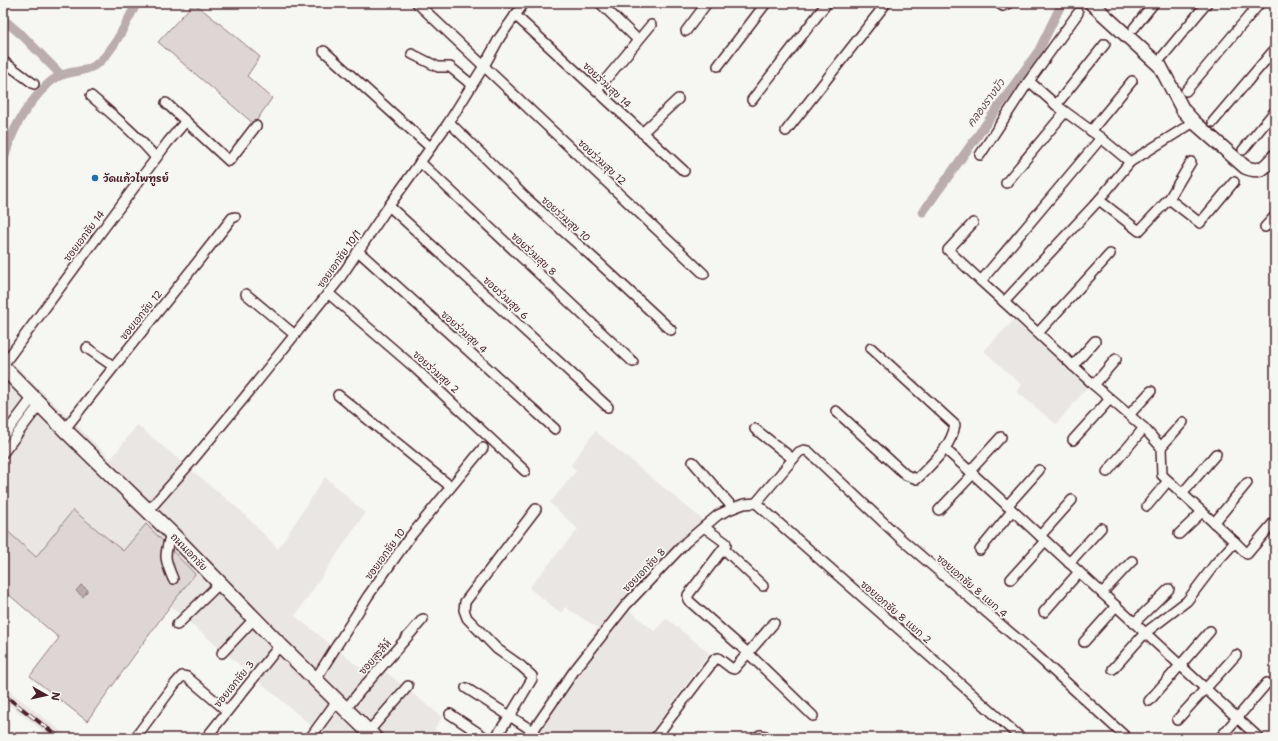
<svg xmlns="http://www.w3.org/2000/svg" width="1278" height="741" font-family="'Shantell Sans','Playpen Sans Thai',sans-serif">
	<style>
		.built { fill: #e9e6e3 }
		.green { fill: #ddd6d5; stroke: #947a80 }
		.water { fill: #bbadae; stroke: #8e747a }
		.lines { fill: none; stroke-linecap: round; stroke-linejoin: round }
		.canal { stroke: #bbadae; stroke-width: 9 }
		.street-casing { stroke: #4a1f2b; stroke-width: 12 }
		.secondary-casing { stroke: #4a1f2b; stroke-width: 16 }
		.primary-casing { stroke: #4a1f2b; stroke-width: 17 }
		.street { stroke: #f6f6f2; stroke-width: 9 }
		.secondary { stroke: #f6f6f2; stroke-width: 13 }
		.primary { stroke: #f6f6f2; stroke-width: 14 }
		.rail-casing { stroke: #4a1f2b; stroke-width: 4 }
		.rail { stroke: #f6f6f2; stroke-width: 2.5; stroke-dasharray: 8; stroke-linecap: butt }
		.poi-dot { fill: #1f6fb2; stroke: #f6f6f2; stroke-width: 1.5 }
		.labels { text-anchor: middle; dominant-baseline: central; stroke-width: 3.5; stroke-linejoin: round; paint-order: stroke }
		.street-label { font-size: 10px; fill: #4a1f2b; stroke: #f6f6f2 }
		.poi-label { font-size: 10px; font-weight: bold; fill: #4a1f2b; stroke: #f6f6f2; text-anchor: start }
		.water-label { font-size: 11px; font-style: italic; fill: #6c4a52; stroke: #f6f6f2 }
	</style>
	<rect width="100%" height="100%" fill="#f6f6f2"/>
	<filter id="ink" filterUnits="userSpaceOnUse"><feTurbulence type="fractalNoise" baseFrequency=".025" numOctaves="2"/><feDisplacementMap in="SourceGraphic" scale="8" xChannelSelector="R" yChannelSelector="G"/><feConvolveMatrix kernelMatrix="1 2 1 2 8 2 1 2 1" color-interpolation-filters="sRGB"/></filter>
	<g filter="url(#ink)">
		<g class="built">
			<path d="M1014 320 1087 388 1056 424 1017 392 1022 385 984 351Z"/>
			<path d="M3 353 111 459 137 425 241 511 278 549 325 477 365 513 295 616 365 672 373 662 442 717 435 728 437 738H326L170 606 195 574 146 524 123 551 73 510 36 558 3 527Z"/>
			<path d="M595 431 703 520 640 585 621 603 655 632 666 618 709 653 647 738H520L567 669 598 628 565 607 561 613 529 588 578 529 550 503 576 471 571 465Z"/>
			<path d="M3 686 70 738H52L3 700Z"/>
		</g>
		<g class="green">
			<path d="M194 3 235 36 260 57 247 76 272 98 254 124 158 42Z"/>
			<path d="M73 510 123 551 146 524 195 574 170 606 87 721 30 676 59 638 7 593 3 598V527L36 557Z"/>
		</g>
		<path class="water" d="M81 585 88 590 83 597 76 591Z"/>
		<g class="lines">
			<g class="canal">
				<path d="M3 19 23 36 61 75"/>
				<path d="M3 162C7 150 10 138 16 127 23 112 46 80 62 75 72 71 84 72 94 66 113 54 126 22 137 3"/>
				<path d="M3 196V211"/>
				<path d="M923 212 1039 50 1062 3"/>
			</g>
			<defs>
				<g id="street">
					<path d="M417 3 704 274"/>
					<path d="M600 3 638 40"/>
					<path d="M998 3 1003 6 1009 3"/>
					<path d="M515 15 684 171"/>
					<path d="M1134 28 1154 3"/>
					<path d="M686 31 707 3"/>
					<path d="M1105 44 1056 105 1101 138 1130 162"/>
					<path d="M324 51 430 147"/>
					<path d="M412 54 438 67H450L472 85"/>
					<path d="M1163 56 1207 3"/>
					<path d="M3 61 34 84"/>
					<path d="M718 66 766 3"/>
					<path d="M597 90 651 25"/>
					<path d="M1186 91 1260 3"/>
					<path d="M91 96C114 116 137 135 156 158"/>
					<path d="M752 100 827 3"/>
					<path d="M166 103 229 161 256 126"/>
					<path d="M1056 105 1029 81 1078 13"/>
					<path d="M449 122 525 197 599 263 671 330"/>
					<path d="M1213 122 1275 49"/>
					<path d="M786 131 884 6 885 3"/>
					<path d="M1091 131 1132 81"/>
					<path d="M642 133 678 99"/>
					<path d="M1101 138 981 281 1004 302 1099 200 1130 162 1194 122"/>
					<path d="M1243 150 1275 111"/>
					<path d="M980 155 1029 81"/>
					<path d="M420 162 633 362"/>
					<path d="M1006 183 1065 112"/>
					<path d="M1169 199 1200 223 1234 182"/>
					<path d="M1099 200 1139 231 1169 199 1191 162"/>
					<path d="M389 206 608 407"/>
					<path d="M973 223 948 250 981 281"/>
					<path d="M1265 227 1275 216"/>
					<path d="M358 251 555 429"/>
					<path d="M328 293 415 368 525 471"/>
					<path d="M246 294 295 335"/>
					<path d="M1004 302 1094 385 1144 428 1161 447 1162 475 1235 542 1215 564 1187 601 1145 633 1113 669"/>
					<path d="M1038 333 1110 254"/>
					<path d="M87 348 113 366"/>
					<path d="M3 365 101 232 168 142 186 121"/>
					<path d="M1073 366 1095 341"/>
					<path d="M1094 385 1116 359"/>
					<path d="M338 395 450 486"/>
					<path d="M836 411 906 475 917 479C932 463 951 448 955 425L871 348"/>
					<path d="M1129 415 1151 391"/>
					<path d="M65 429C120 358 177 289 232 218L235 217"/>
					<path d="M755 429 793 459"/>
					<path d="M3 437 33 397"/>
					<path d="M1073 440 1110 399"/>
					<path d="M1161 447 1183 422"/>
					<path d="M945 449 973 474 1259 738"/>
					<path d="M3 453 40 404"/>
					<path d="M693 462 733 508"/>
					<path d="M970 471 1001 437"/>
					<path d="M1107 472 1144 428"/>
					<path d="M1182 494 1216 454"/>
					<path d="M756 503 908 637 1021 738"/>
					<path d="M1007 506 1039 470"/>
					<path d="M1147 506 1168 481"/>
					<path d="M939 510 973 474"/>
					<path d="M148 511 192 461 244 398 338 281 386 210 449 122 484 66 500 37 524 3"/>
					<path d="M1214 523 1247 483"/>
					<path d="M704 527 726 543V545L688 595V600L748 653 774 623"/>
					<path d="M171 533C164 556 164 558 173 579"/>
					<path d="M1179 534 1202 512"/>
					<path d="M1040 536 1072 500"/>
					<path d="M1235 542 1247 554 1275 521"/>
					<path d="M724 549 763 586"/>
					<path d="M980 550 1012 511"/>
					<path d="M1069 563 1101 528"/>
					<path d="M1011 579 1045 541"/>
					<path d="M1102 593 1132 561"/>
					<path d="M1044 612 1079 572"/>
					<path d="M1134 623 1169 589"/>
					<path d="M177 625 220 583"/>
					<path d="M1084 642 1116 606"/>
					<path d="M222 653 254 619"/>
					<path d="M315 680 368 596 409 538 483 448"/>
					<path d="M466 688 533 731"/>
					<path d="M1149 701 1210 631"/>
					<path d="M345 710 361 690 423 619"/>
					<path d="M450 714 486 738"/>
					<path d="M1177 720 1236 655"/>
					<path d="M135 738 175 684 182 676 187 677 227 711"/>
					<path d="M206 738 280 645"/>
					<path d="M310 738 337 701"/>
					<path d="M363 738 408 686"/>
					<path d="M495 738 510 716 532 679V676L521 666 497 649 467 618 464 610 465 602 536 509"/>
					<path d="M528 738 574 671 626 605 686 542 718 515 733 508 744 504 756 503 799 452 804 450 808 451 900 538 1034 653 1127 738"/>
					<path d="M655 738 715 659 718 658 731 668 734 669 748 653 813 716"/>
					<path d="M755 738 760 735 765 736 767 738"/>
					<path d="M1220 738 1267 683"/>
				</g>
				<path id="secondary" d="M1091 3 1160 66 1183 110 1194 122 1245 167C1261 174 1265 167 1275 156"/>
				<path id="primary" d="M3 367 68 433 171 533 280 645 375 738"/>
			</defs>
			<use href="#street" class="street-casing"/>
			<use href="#secondary" class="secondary-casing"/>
			<use href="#primary" class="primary-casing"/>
			<use href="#street" class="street"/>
			<use href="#secondary" class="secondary"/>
			<use href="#primary" class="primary"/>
			<defs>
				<path id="rail" d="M3 694 60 738"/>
			</defs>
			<use href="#rail" class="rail-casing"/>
			<use href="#rail" class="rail"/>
		</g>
	</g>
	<circle class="poi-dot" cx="95" cy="178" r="4"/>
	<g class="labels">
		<g class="street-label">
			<text transform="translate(607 85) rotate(43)">ซอยร่วมสุข 14</text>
			<text transform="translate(602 162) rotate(43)">ซอยร่วมสุข 12</text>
			<text transform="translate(566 219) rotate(42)">ซอยร่วมสุข 10</text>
			<text transform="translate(84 236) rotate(-53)">ซอยเอกชัย 14</text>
			<text transform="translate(534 254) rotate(43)">ซอยร่วมสุข 8</text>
			<text transform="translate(339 259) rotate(-55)">ซอยเอกชัย 10/1</text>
			<text transform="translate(506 298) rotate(43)">ซอยร่วมสุข 6</text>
			<text transform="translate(141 315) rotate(-51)">ซอยเอกชัย 12</text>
			<text transform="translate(464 332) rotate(42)">ซอยร่วมสุข 4</text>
			<text transform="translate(436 372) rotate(42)">ซอยร่วมสุข 2</text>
			<text transform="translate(189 552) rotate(46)">ถนนเอกชัย</text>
			<text transform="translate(385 554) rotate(-54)">ซอยเอกชัย 10</text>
			<text transform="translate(644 570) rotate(-46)">ซอยเอกชัย 8</text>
			<text transform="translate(972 586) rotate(41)">ซอยเอกชัย 8 แยก 4</text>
			<text transform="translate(896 612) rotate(41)">ซอยเอกชัย 8 แยก 2</text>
			<text transform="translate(375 657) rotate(-48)">ซอยสุรสีห์</text>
			<text transform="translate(234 684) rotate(-51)">ซอยเอกชัย 3</text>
		</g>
		<g class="poi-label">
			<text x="103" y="178">วัดแก้วไพฑูรย์</text>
		</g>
		<g class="water-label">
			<text transform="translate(986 103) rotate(-54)">คลองรางบัว</text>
		</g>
	</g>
	<rect width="1278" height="741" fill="none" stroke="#f6f6f2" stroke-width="16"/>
	<rect x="8" y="8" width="1262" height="725" fill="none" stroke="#4a1f2b" stroke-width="1.5" filter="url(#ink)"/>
	<g transform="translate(46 695) rotate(98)" stroke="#f6f6f2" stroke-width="3" paint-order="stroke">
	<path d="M0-3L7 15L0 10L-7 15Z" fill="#4a1f2b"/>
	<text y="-6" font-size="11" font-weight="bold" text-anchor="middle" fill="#4a1f2b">N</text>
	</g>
</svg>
